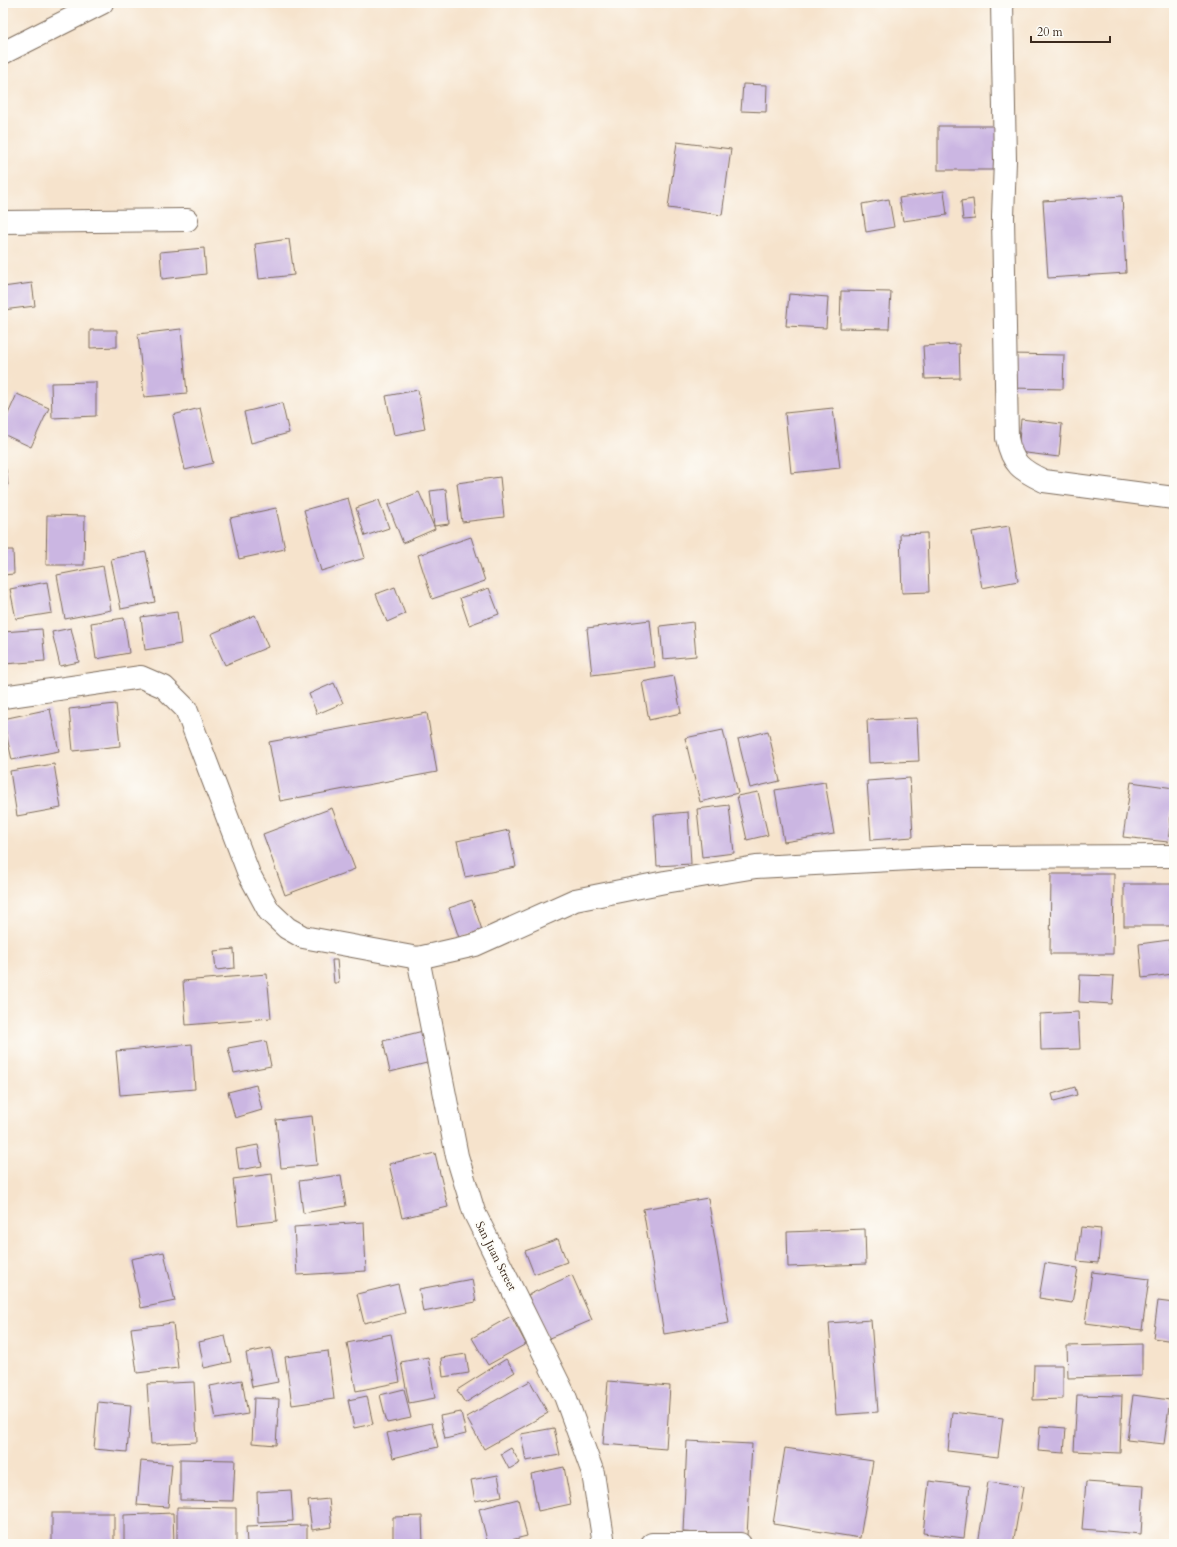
<svg xmlns="http://www.w3.org/2000/svg" width="1177" height="1547" font-family="Cardo,serif">
	<style>
		.building { fill: #cbb6e2 }
		.lines { fill: none; stroke-linecap: round; stroke-linejoin: round }
		.minor-casing { stroke: #7c6b5b; stroke-width: 24 }
		.minor { stroke: #fff; stroke-width: 22 }
		.labels { text-anchor: middle; dominant-baseline: central; stroke-width: 4; stroke-linejoin: round; paint-order: stroke }
		.street-label { font-size: 12px; fill: #3b2a1e; stroke: #fdfcf7 }
	</style>
	<rect width="100%" height="100%" fill="#fdfcf7"/>
	<filter id="ink" filterUnits="userSpaceOnUse"><feTurbulence type="fractalNoise" baseFrequency=".025" numOctaves="2"/><feDisplacementMap in="SourceGraphic" scale="8" xChannelSelector="R" yChannelSelector="G"/><feConvolveMatrix kernelMatrix="1 2 1 2 8 2 1 2 1" color-interpolation-filters="sRGB"/></filter>
	<filter id="wash" filterUnits="userSpaceOnUse"><feTurbulence type="fractalNoise" baseFrequency=".012" numOctaves="4" result="noise"/><feDisplacementMap in="SourceGraphic" scale="16" xChannelSelector="R" yChannelSelector="G"/><feGaussianBlur stdDeviation="0.9" result="paint"/><feColorMatrix in="noise" values="0 0 0 0 0 0 0 0 0 0 0 0 0 0 0 0 0 1.4 0 .05"/><feComposite in="paint" operator="in"/></filter>
	<g filter="url(#wash)">
		<rect width="100%" height="100%" fill="#f6e3cc"/>
		<g id="blocks">
			<g class="building">
				<path d="M743 84 767 85 766 112 741 111Z"/>
				<rect x="938" y="126" width="64" height="44"/>
				<path d="M677 142 731 149 722 215 668 208Z"/>
				<path d="M944 191 947 215 903 221 899 198Z"/>
				<path d="M1122 196 1126 273 1048 278 1043 201Z"/>
				<path d="M889 199 894 227 866 232 862 204Z"/>
				<path d="M973 199 975 219 963 220 961 201Z"/>
				<path d="M289 239 294 275 259 279 255 244Z"/>
				<path d="M204 248 206 274 162 279 160 252Z"/>
				<path d="M32 283 35 306 3 310V287Z"/>
				<path d="M841 291 891 292 889 329 840 328Z"/>
				<path d="M789 294 828 297 826 328 786 326Z"/>
				<path d="M181 329 187 393 144 397 138 334Z"/>
				<path d="M90 330H117V347L90 348Z"/>
				<path d="M959 344 960 378 925 379 923 346Z"/>
				<path d="M1010 354 1064 355 1063 389 1009 388Z"/>
				<path d="M96 382V416L52 418 51 383Z"/>
				<path d="M418 390 425 429 394 435 386 396Z"/>
				<path d="M17 394 49 408 31 447 3 434V425Z"/>
				<path d="M282 403 289 433 251 443 244 412Z"/>
				<path d="M200 408 213 463 185 470 173 415Z"/>
				<path d="M833 408 840 468 791 473 785 413Z"/>
				<path d="M1021 419 1062 424 1059 457 1018 452Z"/>
				<path d="M3 469H6L8 485 3 486Z"/>
				<path d="M500 477 504 517 462 522 457 483Z"/>
				<path d="M446 489 449 524 434 526 430 491Z"/>
				<path d="M419 492 435 529 403 543 388 505Z"/>
				<path d="M348 498 365 558 321 571 304 510Z"/>
				<path d="M379 500 389 528 365 536 356 508Z"/>
				<path d="M276 508 285 549 239 559 230 518Z"/>
				<path d="M47 515 85 516 84 565H46Z"/>
				<path d="M1009 526 1018 581 982 588 972 532Z"/>
				<path d="M927 533 929 592 902 593 900 534Z"/>
				<path d="M471 537 485 581 432 599 418 555Z"/>
				<path d="M3 550H13L14 574 3 575Z"/>
				<path d="M146 552 155 602 121 609 111 559Z"/>
				<path d="M103 566 111 610 65 619 57 575Z"/>
				<path d="M47 582 52 613 16 619 10 589Z"/>
				<path d="M395 587 405 614 387 622 376 594Z"/>
				<path d="M489 588 499 614 469 625 460 598Z"/>
				<path d="M177 612 181 644 145 650 141 617Z"/>
				<path d="M255 615 268 647 225 665 211 634Z"/>
				<path d="M124 618 129 653 96 659 91 623Z"/>
				<path d="M650 620 655 667 592 675 587 628Z"/>
				<path d="M693 622 696 656 663 659 660 626Z"/>
				<path d="M71 628 79 662 60 666 52 632Z"/>
				<path d="M42 629 45 661 4 664 3 632Z"/>
				<path d="M674 676 681 713 649 720 642 682Z"/>
				<path d="M334 683 343 703 317 714 309 694Z"/>
				<path d="M116 704 120 746 73 751 69 709Z"/>
				<path d="M50 709 59 751 12 760 3 719Z"/>
				<path d="M427 713 437 772 280 801 269 742Z"/>
				<path d="M917 718 919 761 869 763 867 720Z"/>
				<path d="M723 730 738 793 700 802 685 738Z"/>
				<path d="M768 731 780 781 750 788 738 739Z"/>
				<path d="M54 764 61 808 17 816 10 771Z"/>
				<path d="M910 778 913 837 871 840 867 781Z"/>
				<path d="M825 782 834 834 784 842 775 790Z"/>
				<path d="M1131 782 1174 788 1168 842 1123 837Z"/>
				<path d="M758 792 768 835 747 840 737 796Z"/>
				<path d="M729 805 734 853 702 857 697 809Z"/>
				<path d="M332 808 355 869 285 895 263 834Z"/>
				<path d="M688 812 691 864 657 866 654 815Z"/>
				<path d="M509 830 516 867 465 877 457 841Z"/>
				<path d="M1051 874H1114L1113 954H1050Z"/>
				<rect x="1124" y="884" width="50" height="42"/>
				<path d="M472 900 482 930 459 938 449 908Z"/>
				<path d="M1169 940 1173 974 1142 978 1139 944Z"/>
				<path d="M234 949 235 968 216 970 214 951Z"/>
				<path d="M332 960H337L339 983H334Z"/>
				<path d="M267 974 271 1018 186 1025 183 981Z"/>
				<path d="M1080 975 1114 976 1112 1004 1079 1002Z"/>
				<path d="M1078 1012 1080 1049 1041 1050 1040 1014Z"/>
				<path d="M427 1030 435 1061 390 1072 383 1041Z"/>
				<path d="M266 1041 271 1066 234 1073 228 1048Z"/>
				<path d="M192 1044 195 1089 120 1095 116 1051Z"/>
				<path d="M256 1085 262 1110 235 1118 228 1092Z"/>
				<path d="M1075 1087 1077 1095 1054 1101 1052 1094Z"/>
				<path d="M312 1116 317 1165 281 1168 276 1120Z"/>
				<path d="M258 1145 262 1166 239 1170 236 1149Z"/>
				<path d="M435 1153 448 1207 402 1218 389 1164Z"/>
				<path d="M272 1174 277 1221 238 1225 233 1179Z"/>
				<path d="M341 1175 346 1206 303 1213 299 1181Z"/>
				<path d="M708 1198 729 1323 664 1334 643 1209Z"/>
				<path d="M364 1222 366 1271 297 1275 294 1227Z"/>
				<path d="M1081 1227 1101 1229 1098 1263 1077 1261Z"/>
				<path d="M865 1229 866 1264 788 1267 787 1232Z"/>
				<path d="M558 1239 567 1262 534 1274 525 1251Z"/>
				<path d="M164 1252 175 1301 141 1308 131 1259Z"/>
				<path d="M1045 1263 1078 1268 1072 1303 1039 1298Z"/>
				<path d="M1092 1272 1149 1279 1142 1330 1085 1323Z"/>
				<path d="M572 1275 592 1320 547 1339 528 1295Z"/>
				<path d="M472 1279 476 1302 423 1312 419 1289Z"/>
				<path d="M398 1284 405 1313 364 1323 357 1294Z"/>
				<path d="M1158 1301 1174 1303V1341L1153 1338Z"/>
				<path d="M511 1316 526 1344 488 1365 472 1338Z"/>
				<path d="M871 1320 878 1412 836 1415 829 1323Z"/>
				<path d="M173 1323 178 1368 137 1373 131 1328Z"/>
				<path d="M391 1334 400 1382 356 1391 347 1343Z"/>
				<path d="M225 1336 231 1362 204 1368 199 1342Z"/>
				<path d="M1142 1344V1376L1068 1378 1067 1346Z"/>
				<path d="M271 1348 278 1382 252 1387 246 1353Z"/>
				<path d="M328 1351 334 1399 292 1405 285 1357Z"/>
				<path d="M466 1354 469 1373 443 1377 441 1358Z"/>
				<path d="M428 1357 435 1398 409 1403 401 1362Z"/>
				<path d="M506 1359 515 1372 465 1403 457 1390Z"/>
				<path d="M1034 1365H1063V1399L1033 1400Z"/>
				<path d="M242 1380 248 1414 216 1419 210 1386Z"/>
				<path d="M530 1381 548 1413 484 1449 466 1417Z"/>
				<path d="M608 1381 670 1386 666 1449 603 1444Z"/>
				<path d="M194 1382 197 1442 151 1444 147 1384Z"/>
				<path d="M404 1389 411 1418 387 1423 380 1395Z"/>
				<path d="M1077 1395 1122 1396 1120 1453 1074 1451Z"/>
				<path d="M1133 1395 1170 1400 1164 1444 1127 1440Z"/>
				<path d="M367 1396 373 1424 354 1428 348 1400Z"/>
				<path d="M254 1398 279 1399 276 1445 252 1443Z"/>
				<path d="M98 1402 131 1405 127 1452 94 1449Z"/>
				<path d="M461 1412 466 1434 445 1439 440 1416Z"/>
				<path d="M952 1412 1003 1418 998 1457 948 1451Z"/>
				<path d="M432 1423 438 1447 393 1458 387 1433Z"/>
				<path d="M1040 1426 1066 1428 1064 1453 1038 1451Z"/>
				<path d="M554 1428 560 1455 526 1461 521 1434Z"/>
				<path d="M687 1441 752 1444 747 1536 683 1532Z"/>
				<path d="M511 1448 520 1463 509 1469 501 1454Z"/>
				<path d="M785 1448 873 1461 860 1538 773 1524Z"/>
				<path d="M180 1459 235 1460 233 1501 180 1500Z"/>
				<path d="M141 1461 172 1464 168 1507 137 1505Z"/>
				<path d="M564 1467 571 1504 538 1511 531 1474Z"/>
				<path d="M498 1475 502 1496 475 1501 471 1480Z"/>
				<path d="M929 1481 970 1486 964 1538 923 1533Z"/>
				<path d="M988 1482 1023 1487 1013 1544H978Z"/>
				<path d="M1086 1482 1144 1486 1141 1534 1082 1529Z"/>
				<path d="M291 1490 293 1521 258 1523 257 1492Z"/>
				<path d="M329 1499 332 1527 312 1530 308 1501Z"/>
				<path d="M518 1499 527 1536 495 1544H488L479 1509Z"/>
				<path d="M177 1507 236 1508V1543H177Z"/>
				<rect x="52" y="1513" width="62" height="31"/>
				<path d="M173 1513 174 1544H124V1515Z"/>
				<path d="M422 1516 423 1544H393V1517Z"/>
				<path d="M307 1525V1544H247L246 1527Z"/>
			</g>
		</g>
	</g>
	<g filter="url(#ink)">
		<use href="#blocks" fill-opacity="0" stroke="#7c6b5b" stroke-width="1"/>
		<g class="lines">
			<defs>
				<g id="minor">
					<path d="M1002 3 1005 160 1003 217 1007 438C1012 464 1021 470 1044 481L1174 498"/>
					<path d="M3 53 102 3"/>
					<path d="M3 222 187 220"/>
					<path d="M3 697 141 677 164 687 186 709 249 874 269 911 287 928 303 937 418 958 475 945 575 900 665 882 756 867 950 857 1174 856"/>
					<path d="M418 958 457 1156 474 1212 565 1396 593 1473 604 1544"/>
					<path d="M652 1544H740"/>
				</g>
			</defs>
			<use href="#minor" class="minor-casing"/>
			<use href="#minor" class="minor"/>
		</g>
	</g>
	<g class="labels">
		<g class="street-label">
			<text transform="translate(496 1256) rotate(63)">San Juan Street</text>
		</g>
	</g>
	<rect width="1177" height="1547" fill="none" stroke="#fdfcf7" stroke-width="16"/>
	<path d="M1031 36v6h79v-6" fill="none" stroke="#3b2a1e" stroke-width="2"/>
	<text x="1037" y="36" font-size="12" fill="#3b2a1e" stroke="#fdfcf7" stroke-width="3" paint-order="stroke">20 m</text>
</svg>
